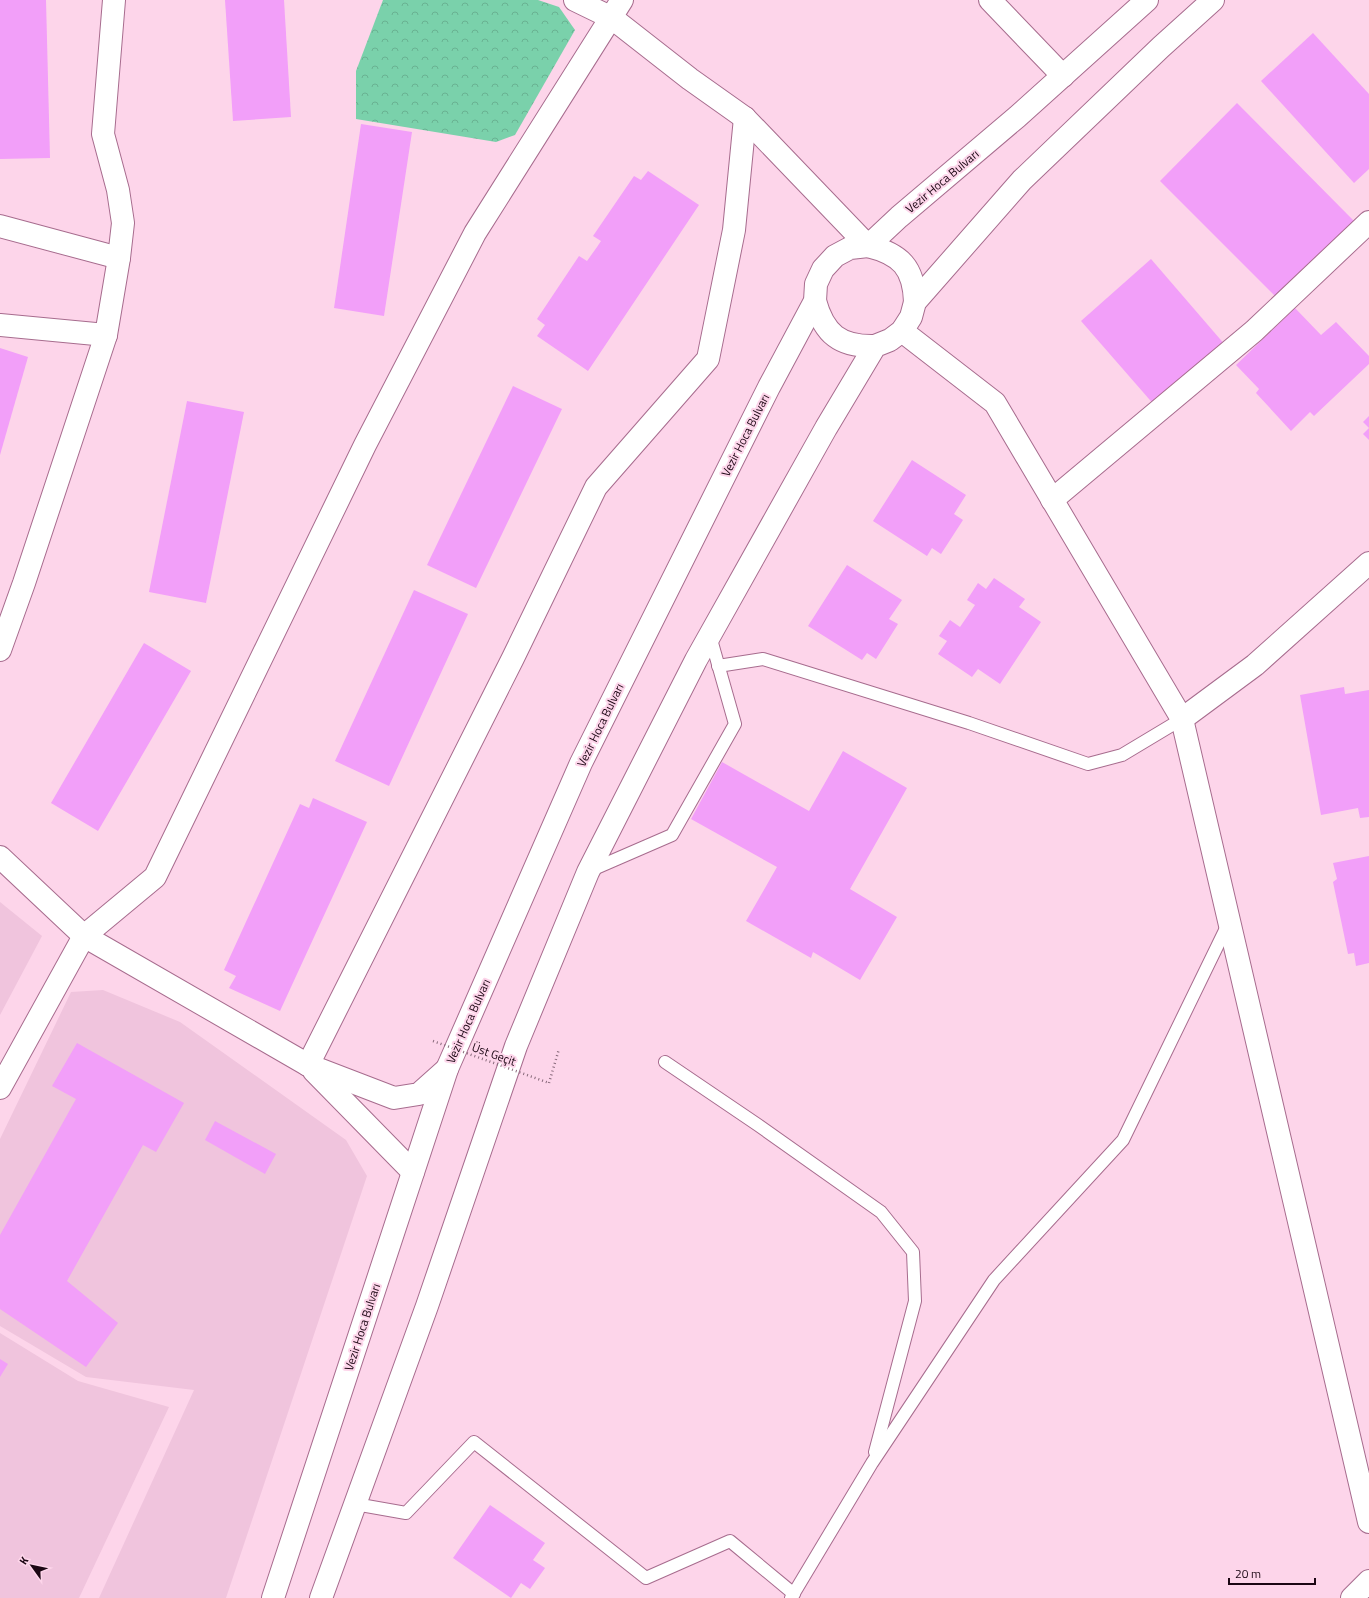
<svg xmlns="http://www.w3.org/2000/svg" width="1369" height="1598" font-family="'Titillium Web',sans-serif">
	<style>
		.built { fill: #f0c4dd }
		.park { fill: url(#park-crowns) }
		.building { fill: #f29ff9 }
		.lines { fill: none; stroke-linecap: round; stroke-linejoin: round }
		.lane-casing { stroke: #a76c8e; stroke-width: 14 }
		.street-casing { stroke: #a76c8e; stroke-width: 24 }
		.secondary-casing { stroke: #a76c8e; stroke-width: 24 }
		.path { stroke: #886a7b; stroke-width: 2.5; stroke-dasharray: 1 3; stroke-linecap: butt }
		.lane { stroke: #fff; stroke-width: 12 }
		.street { stroke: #fff; stroke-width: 22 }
		.secondary { stroke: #fff; stroke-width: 22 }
		.path-bridge { stroke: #886a7b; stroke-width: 2.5; stroke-dasharray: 1 3; stroke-linecap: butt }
		.labels { text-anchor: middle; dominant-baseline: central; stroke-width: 4; stroke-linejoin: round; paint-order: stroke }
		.street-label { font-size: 12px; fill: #1b0613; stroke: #fdd5ea }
	</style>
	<defs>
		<pattern id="park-crowns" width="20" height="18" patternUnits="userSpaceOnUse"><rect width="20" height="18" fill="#7ad1ab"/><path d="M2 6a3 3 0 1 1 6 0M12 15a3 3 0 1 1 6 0" fill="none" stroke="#69b292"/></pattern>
	</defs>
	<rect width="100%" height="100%" fill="#fdd5ea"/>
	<g class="built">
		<path d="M0 902 42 936 0 1015Z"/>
		<path d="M103 990 180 1022 346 1140 367 1176 226 1598H99L194 1390 86 1377 0 1326V1139L71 992Z"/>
		<path d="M0 1333 78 1381 169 1407 79 1598H0Z"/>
	</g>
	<path class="park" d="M383 0H538L559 7 575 30 515 135 496 142 356 119V71Z"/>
	<g class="building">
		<path d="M0 0H46L50 158 0 159Z"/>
		<path d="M225 0H284L291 117 233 121Z"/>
		<path d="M1313 33 1369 94V169L1354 183 1261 81Z"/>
		<path d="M1237 103 1356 223 1279 300 1160 181Z"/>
		<path d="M361 124 412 132 384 316 334 308Z"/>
		<path d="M648 171 699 205 588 371 537 336 545 325 537 319 579 256 587 261 597 247 601 241 593 236 634 176 641 180Z"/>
		<path d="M1151 259 1226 346 1156 407 1081 321Z"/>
		<path d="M1295 308 1321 335 1336 322 1369 356V364L1314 416 1310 412 1291 431 1256 393 1259 389 1236 365Z"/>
		<path d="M0 348 28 357 0 455Z"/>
		<path d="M513 386 562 409 476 588 427 565Z"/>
		<path d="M187 401 244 412 206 603 149 592Z"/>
		<path d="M1369 416V428L1363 422Z"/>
		<path d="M1369 428V440L1363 434Z"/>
		<path d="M912 460 966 495 954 514 963 520 941 554 932 548 927 556 873 521Z"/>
		<path d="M847 565 902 600 889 619 898 624 876 659 867 653 862 660 808 626Z"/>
		<path d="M994 578 1025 599 1019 607 1041 622 1000 684 978 669 972 677 938 654 947 641 939 636 950 620 960 627 975 605 967 600 978 583 986 589Z"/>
		<path d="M414 590 468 614 389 786 335 761Z"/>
		<path d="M144 643 191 671 98 831 51 803Z"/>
		<path d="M1344 687 1345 694 1369 690V817L1360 818 1358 808 1321 815 1300 695Z"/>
		<path d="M843 751 907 788 850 889 897 917 860 980 813 952 811 958 746 921 777 867 691 819 722 762 809 811Z"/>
		<path d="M313 798 367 822 280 1011 229 988 236 976 224 970 300 804 309 808Z"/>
		<path d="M1369 856V963L1356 966 1354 953 1348 954 1333 882 1337 879 1333 863Z"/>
		<path d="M77 1043 184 1103 156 1152 143 1145 67 1281 118 1323 86 1367 0 1309V1235L76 1099 52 1086Z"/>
		<path d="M215 1121 276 1154 265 1174 205 1140Z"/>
		<path d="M0 1359 8 1364 0 1377Z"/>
		<path d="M490 1505 545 1543 533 1560 545 1568 530 1589 521 1583 511 1598 453 1558Z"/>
	</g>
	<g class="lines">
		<defs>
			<g id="lane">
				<path d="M718 666 763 659 969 723 1088 764 1122 755 1182 719"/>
				<path d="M589 871 672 835 735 724 710 636"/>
				<path d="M665 1062 758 1125 881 1212 913 1252 915 1301 875 1452"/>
				<path d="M355 1504 406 1513 474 1442 646 1578 730 1541 794 1594"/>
				<path d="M791 1598 872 1463 994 1280 1123 1140 1229 922"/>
			</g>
			<g id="street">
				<path d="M990 0 1063 76"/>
				<path d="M0 226 119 258"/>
				<path d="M0 325 106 335"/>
				<path d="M902 331 995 403 1182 719 1369 1522"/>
				<path d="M1052 500 1254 331 1369 222"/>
				<path d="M0 650 24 583 106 335 119 258 123 223 118 190 103 134 114 0"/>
				<path d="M1182 719 1255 665 1369 563"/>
				<path d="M0 857 84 936 308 1065 394 1098 419 1094 447 1069"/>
				<path d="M308 1065 513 658 596 487 708 359 734 230 745 118"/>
				<path d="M314 1071 413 1172"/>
				<path d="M0 1088 84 936 155 877 365 445 475 233 622 0"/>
				<path d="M1352 1598 1369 1581"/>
			</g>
			<g id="secondary">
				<path d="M575 0 612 18 690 79 745 118 868 246C901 254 914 268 915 302"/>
				<path d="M815 301C824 334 840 347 875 346"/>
				<path d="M273 1598 447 1069 581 763 769 387 815 301 816 284 823 269 835 256 850 248 868 246 899 217 1017 117 1147 0"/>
				<path d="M321 1598 427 1306 516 1046 588 872 696 660 826 428 875 346 890 340 902 331 911 317 915 302 1022 180 1161 47 1213 0"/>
			</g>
		</defs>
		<use href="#lane" class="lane-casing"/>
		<use href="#street" class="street-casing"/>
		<use href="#secondary" class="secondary-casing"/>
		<path class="path" d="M549 1083 559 1049"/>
		<use href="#lane" class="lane"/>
		<use href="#street" class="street"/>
		<use href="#secondary" class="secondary"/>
		<path class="path-bridge" d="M433 1041 549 1083"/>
	</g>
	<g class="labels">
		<g class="street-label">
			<text transform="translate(942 181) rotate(-40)">Vezir Hoca Bulvarı</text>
			<text transform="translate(745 435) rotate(-63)">Vezir Hoca Bulvarı</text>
			<text transform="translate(600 725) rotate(-64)">Vezir Hoca Bulvarı</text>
			<text transform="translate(468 1021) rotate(-66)">Vezir Hoca Bulvarı</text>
			<text transform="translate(494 1054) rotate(20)">Üst Geçit</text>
			<text transform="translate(362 1327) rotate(-72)">Vezir Hoca Bulvarı</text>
		</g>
	</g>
	<g transform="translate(32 1566) rotate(303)" stroke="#fdd5ea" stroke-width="3" paint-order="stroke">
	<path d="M0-3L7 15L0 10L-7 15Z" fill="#1b0613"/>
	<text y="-6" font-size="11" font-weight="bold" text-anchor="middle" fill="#1b0613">K</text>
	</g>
	<path d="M1229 1578v6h86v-6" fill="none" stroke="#1b0613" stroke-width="2"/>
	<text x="1235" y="1578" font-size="12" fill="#1b0613" stroke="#fdd5ea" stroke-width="3" paint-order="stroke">20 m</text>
</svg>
